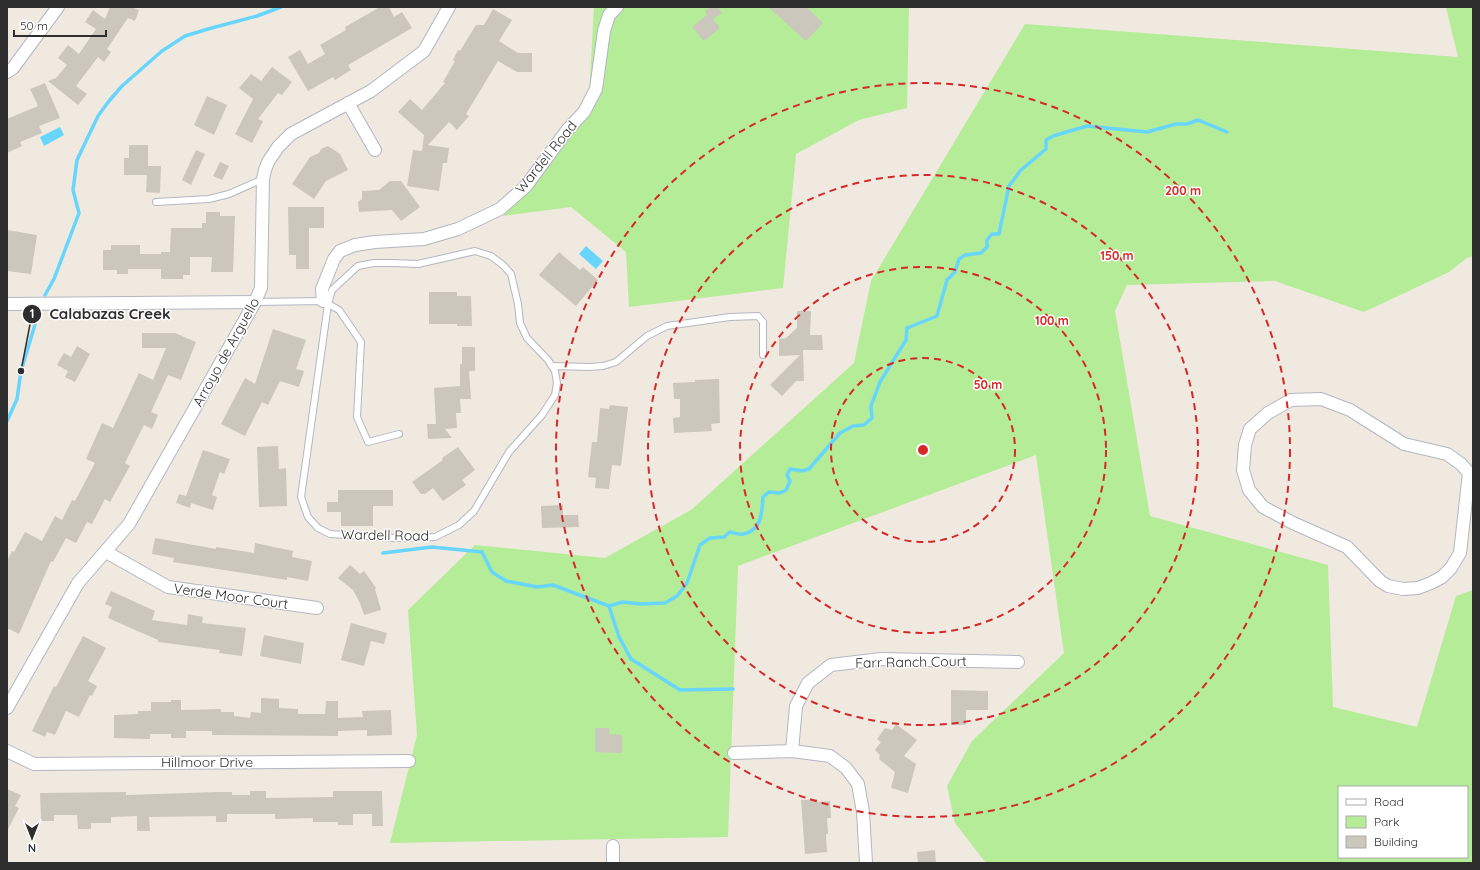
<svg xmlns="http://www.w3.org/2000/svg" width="1480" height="870" font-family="Quicksand,sans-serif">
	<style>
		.green { fill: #b4ec97; fill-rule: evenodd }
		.water { fill: #68d5fc }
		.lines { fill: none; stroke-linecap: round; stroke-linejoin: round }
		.stream { stroke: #68d5fc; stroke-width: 3.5 }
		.building { fill: #cbc7bd }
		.service-casing { stroke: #b3b6c2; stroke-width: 8 }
		.minor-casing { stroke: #b3b6c2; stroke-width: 14 }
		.service { stroke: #fff; stroke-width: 6 }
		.minor { stroke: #fff; stroke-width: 12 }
		.ring { fill: none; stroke: #d62828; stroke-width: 2; stroke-dasharray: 7 5 }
		.labels { text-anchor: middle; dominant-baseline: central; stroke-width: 3; stroke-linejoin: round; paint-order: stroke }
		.street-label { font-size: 14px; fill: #2e2e2e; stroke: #fff }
		.centre { fill: #d62828; stroke: #fff; stroke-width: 2 }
		.ring-label { font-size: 12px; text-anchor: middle; font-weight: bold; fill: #d62828; stroke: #fff; stroke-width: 3; stroke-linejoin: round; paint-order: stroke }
		.leader { fill: none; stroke: #2e2e2e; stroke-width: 1.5 }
		.callout-dot { fill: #2e2e2e; stroke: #fff; stroke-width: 1.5 }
		.mark-label { font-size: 12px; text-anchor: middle; font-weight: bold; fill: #fff }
		.callout-label { font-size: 15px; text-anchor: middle; font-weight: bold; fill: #2e2e2e; stroke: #fff; stroke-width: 3; stroke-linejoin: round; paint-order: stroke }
	</style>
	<rect width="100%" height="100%" fill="#f0e9df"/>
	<g class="green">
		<path d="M594 7H909L907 108 859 120 796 154 783 288 629 307 626 252 571 207 503 216 530 188 572 132 588 115Z"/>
		<path d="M1446 7H1473V256L1467 258 1449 272 1364 312 1275 281 1127 285 1115 311 1150 516 1328 565 1333 707 1417 727 1456 596 1473 590V863H986L955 823 947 786 972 741 1064 653 1036 455 738 566 728 837 390 843 417 735 408 610 475 545 605 558 691 510 854 363 871 281 1025 24 1458 57ZM1339 787H1467V857H1339Z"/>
	</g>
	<g class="water">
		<path d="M60 127 64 135 44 146 40 137Z"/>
		<path d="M586 246 603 261 596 269 579 254Z"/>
	</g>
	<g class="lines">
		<g class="stream">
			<path d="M45 295 54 279 79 213 73 190 77 160 98 116 109 101 122 86 162 51 185 36 208 29 257 16 281 7"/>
			<path d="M7 421 17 399 21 371 40 308"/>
			<path d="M383 553 432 547 482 552 492 572 506 581 537 587 553 585 609 606 623 602 640 604 665 603 677 596 687 583 700 545 710 538 724 537 730 532C734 533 740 535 743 534 762 531 762 512 763 497L769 492 780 493 786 490 790 481 787 475 790 469 802 471 809 469 840 433 853 426 864 425 872 418 871 406 880 382 906 340 907 328 937 316 947 280 955 272 959 259 965 255 981 253 987 247V240L992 234H999L1009 186 1021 170 1046 149V140L1053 136 1087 126 1147 132 1176 124H1187L1198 120 1227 132"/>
			<path d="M609 606 619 637 631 659 680 690 733 689"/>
		</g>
	</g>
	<g class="building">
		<path d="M110 7H131L139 10 135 21 128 18 107 49 111 52 104 62 98 57 76 86 87 94 78 105 48 81 56 78 67 65 58 58 68 45 79 54 96 29 85 22 93 10 105 19Z"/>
		<path d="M380 7H389L394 17 402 12 412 28 348 65 351 70 335 80 333 77 308 91 288 57 300 50 308 64 325 54 320 45 346 30 345 27Z"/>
		<path d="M710 7H717L722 13 713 19 720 28 704 41 692 27 707 15 705 11Z"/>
		<path d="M768 7H806L823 23 806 41Z"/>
		<path d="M493 9 512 20 499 41 518 53H532V72H517L498 61 466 114 469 116 457 130 449 122 428 145 449 148 447 163H443L439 191 407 186 413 150 422 151 424 135 398 112 410 99 422 110 445 83 443 82 455 61 453 60 458 50 460 51 476 25H484Z"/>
		<path d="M272 67 292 82 282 95 278 93 258 119 263 121 252 143 235 134 253 99 239 88 251 74 261 81Z"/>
		<path d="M45 83 60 118 39 126 42 133 20 142 22 146 7 153V119L38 106 30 89Z"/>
		<path d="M207 96 227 105 214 135 194 125Z"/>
		<path d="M129 145H148V166H161L160 193 146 192 147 175H124V158H129Z"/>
		<path d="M328 146 340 154 348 170 326 181 314 199 292 184 310 157 319 153 321 149Z"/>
		<path d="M196 150 205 154 191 185 182 180Z"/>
		<path d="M220 162 229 166 222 180 213 176Z"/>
		<path d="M390 181H401L420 207 401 221 392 210 359 212 358 202 362 199V191L379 190Z"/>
		<path d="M288 207H324V228H309V269H296V255H289Z"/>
		<path d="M206 212H220V216H235L233 272H211L212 257H190V275H183V279H161V269H128V274H117V270H103V250H111V245H140V254H161V252H170L171 228H202V223H206Z"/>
		<path d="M7 230 37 235 31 274 7 271Z"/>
		<path d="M559 252 580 270 583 267 598 280 576 306 539 275Z"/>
		<path d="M429 292H457V296H471L472 326H457V324H429Z"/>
		<path d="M797 311H811L810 335H822L823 350H803L804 381H796L782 396 770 385 800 355 779 356V339L786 338 797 328Z"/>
		<path d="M273 329 306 340 296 369 304 371 299 387 280 381 268 405 262 402 245 436 221 424 245 378 255 384Z"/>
		<path d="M142 333H175L196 342 181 380 168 375 151 412 158 415 152 429 144 425 125 463 130 466 110 502 105 499 92 524 87 522 76 543 66 538 53 562 51 561 19 634 7 628V561L12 551 14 552 25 532 42 541 55 516 62 520 72 500 75 501 95 463 86 459 102 423 113 428 139 373 153 380 166 348H142Z"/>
		<path d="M77 346 90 354 75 382 65 377 68 371 57 365 64 353 71 357Z"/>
		<path d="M462 347H475V371H469L471 399H460L461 413H456L457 428 445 429 452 438 428 439 427 424H436L434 388 460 386V364H462Z"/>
		<path d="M719 379 720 423 711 424 712 431 674 433 673 418 680 417V399H674L673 383 695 382V380Z"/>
		<path d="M610 405 628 407 621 466 612 465 609 489 595 488 596 478 588 477 592 442H597L600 408 609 409Z"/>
		<path d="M278 446 279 469 286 468 287 506 259 507 257 447Z"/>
		<path d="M458 447 475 470 462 480 466 485 443 501 433 488 425 494H421L412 482 443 460 442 458Z"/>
		<path d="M203 450 230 459 224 474 220 472 212 495 217 497 213 510 191 503 190 508 176 503 179 494 186 496Z"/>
		<path d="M338 490H393V506H373V526H341V512H327V502H338Z"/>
		<path d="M563 505V515H578L579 527 542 528 541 506Z"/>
		<path d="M155 538 216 549V547L254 553 255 543 293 551 292 557 312 561 308 581 287 577V580L173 562 174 558 152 554Z"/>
		<path d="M350 565 360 574 364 571 376 588 375 589 381 610 364 615 360 603 353 590 338 578Z"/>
		<path d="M111 591 155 611 152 620 187 625 188 614 203 617 202 623 246 628 242 656 219 653 220 650 158 642V640L108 618 112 607 105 604Z"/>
		<path d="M351 623 387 633 384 644 371 641 364 666 341 660Z"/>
		<path d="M264 635 304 643 301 664 260 656Z"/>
		<path d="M83 636 106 648 88 681 97 686 92 696 90 695 79 717 66 711 55 735 47 732 45 737 32 731 54 686 56 687Z"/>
		<path d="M951 690 988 691V710H966V725H951Z"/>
		<path d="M261 698 279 699V708L298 709V714H325L326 701H338V718L363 717 362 711 391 710 392 735 367 736V730L338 731V736L212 735V731H186V738H171V734H150V739L114 738V715L138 714V711H151V702H171V700H181V710L221 709V712H234V716L250 718 251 712 261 713Z"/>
		<path d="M896 724 917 740 904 756 916 764 908 793 891 788 895 772 879 759 880 755 875 750 881 742 877 739 885 728 892 730Z"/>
		<path d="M595 728H609V734L622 735V753L595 752Z"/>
		<path d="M7 789 21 795 15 806 19 808 7 831Z"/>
		<path d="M250 791H266V798L333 797V791H382L383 826H372V814H353V825H338V822H313V818L275 819V814H227V822H216V816L149 817 150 831H137V816L111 817V823H91V829H78L77 815H54V821H41L40 793 126 792V795L218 792H232V795H250Z"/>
		<path d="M817 799V802L830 801 831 818H827L828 834H826L827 852 805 854 801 800Z"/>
		<path d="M935 850 936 863H918L917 852Z"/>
	</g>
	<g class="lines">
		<defs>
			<g id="service">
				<path d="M156 202 209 199 229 194 263 179"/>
				<path d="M475 251 491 256 503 265 511 274 518 304 520 323 527 338 548 360 555 371 557 383 555 395 542 415 509 452 474 511 459 525 435 537 395 538 330 534 318 528 308 517 301 497 328 304 332 290 358 266 374 263H393L418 264Z"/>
				<path d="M255 302 323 301 339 310 361 342 357 417 368 442 399 434"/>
				<path d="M552 366 589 367 603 366 616 362 647 336 667 326 730 317 758 316 763 322V355"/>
			</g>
			<g id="minor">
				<path d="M7 72 13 68 58 7"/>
				<path d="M348 103 375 150"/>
				<path d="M323 301 322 289 334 259 340 251 355 245 375 242 424 239 458 229 500 209 526 186 568 129 584 112 596 89 604 31 609 15 617 7"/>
				<path d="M7 304 255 302"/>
				<path d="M1321 399 1350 410 1404 444 1447 454 1461 464 1469 473 1460 553 1451 568 1442 577 1431 583 1418 588 1403 589 1388 586 1380 581 1347 547 1293 523 1263 507 1249 490 1243 470 1245 445 1250 429 1268 413 1291 400Z"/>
				<path d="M106 552 168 587 317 608"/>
				<path d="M7 708 78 583 129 524 255 302 261 288 263 179 265 170 268 162 278 147 291 134 371 91 424 51 449 7"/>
				<path d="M7 751 34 764 409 761"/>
				<path d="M792 751 796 706 808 683 831 665 881 659 1018 662"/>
				<path d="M734 753 792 751 830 756 846 768 858 784 863 812 866 863"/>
				<path d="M613 863V846"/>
			</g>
		</defs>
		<use href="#service" class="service-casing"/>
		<use href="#minor" class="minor-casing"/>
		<use href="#service" class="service"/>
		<use href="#minor" class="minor"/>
	</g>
	<g class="ring">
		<circle cx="923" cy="450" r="92"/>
		<circle cx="923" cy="450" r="183"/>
		<circle cx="923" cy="450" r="275"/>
		<circle cx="923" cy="450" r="367"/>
	</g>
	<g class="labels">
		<g class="street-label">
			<text transform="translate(546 157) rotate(-51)">Wardell Road</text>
			<text transform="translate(226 352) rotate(-61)">Arroyo de Arguello</text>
			<text transform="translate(385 535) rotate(1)">Wardell Road</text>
			<text transform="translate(231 596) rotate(8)">Verde Moor Court</text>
			<text transform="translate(911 662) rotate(-1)">Farr Ranch Court</text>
			<text x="207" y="762">Hillmoor Drive</text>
		</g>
	</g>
	<circle cx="923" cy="450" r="6" class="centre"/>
	<g class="ring-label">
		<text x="1183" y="195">200 m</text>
		<text x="1117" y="260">150 m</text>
		<text x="1052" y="325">100 m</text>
		<text x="988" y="389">50 m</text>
	</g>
	<path class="leader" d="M21 371L32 314"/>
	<g class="callout-dot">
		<circle cx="21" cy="371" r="4"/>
		<circle cx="32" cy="314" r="10"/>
	</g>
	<g class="mark-label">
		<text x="32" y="318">1</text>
	</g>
	<g class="callout-label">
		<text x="110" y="319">Calabazas Creek</text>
	</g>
	<rect width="1480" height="870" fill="none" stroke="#2e2e2e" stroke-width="16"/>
	<rect x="1338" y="786" width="130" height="72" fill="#ffffff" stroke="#ababab"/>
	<rect x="1346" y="799" width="20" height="6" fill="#ffffff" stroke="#ababab"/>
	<text x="1374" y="806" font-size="12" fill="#2e2e2e">Road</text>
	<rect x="1346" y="816" width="20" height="12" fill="#b4ec97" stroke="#ababab"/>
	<text x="1374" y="826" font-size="12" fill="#2e2e2e">Park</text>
	<rect x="1346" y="836" width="20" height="12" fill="#cbc7bd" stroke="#ababab"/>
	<text x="1374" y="846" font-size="12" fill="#2e2e2e">Building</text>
	<g transform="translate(32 838) rotate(180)" stroke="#ffffff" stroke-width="3" paint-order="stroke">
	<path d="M0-3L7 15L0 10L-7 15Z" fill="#2e2e2e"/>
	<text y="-6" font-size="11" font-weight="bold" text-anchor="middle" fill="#2e2e2e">N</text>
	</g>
	<path d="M14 30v6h92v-6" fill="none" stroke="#2e2e2e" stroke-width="2"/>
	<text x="20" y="30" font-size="12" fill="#2e2e2e" stroke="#ffffff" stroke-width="3" paint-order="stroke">50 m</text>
</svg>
